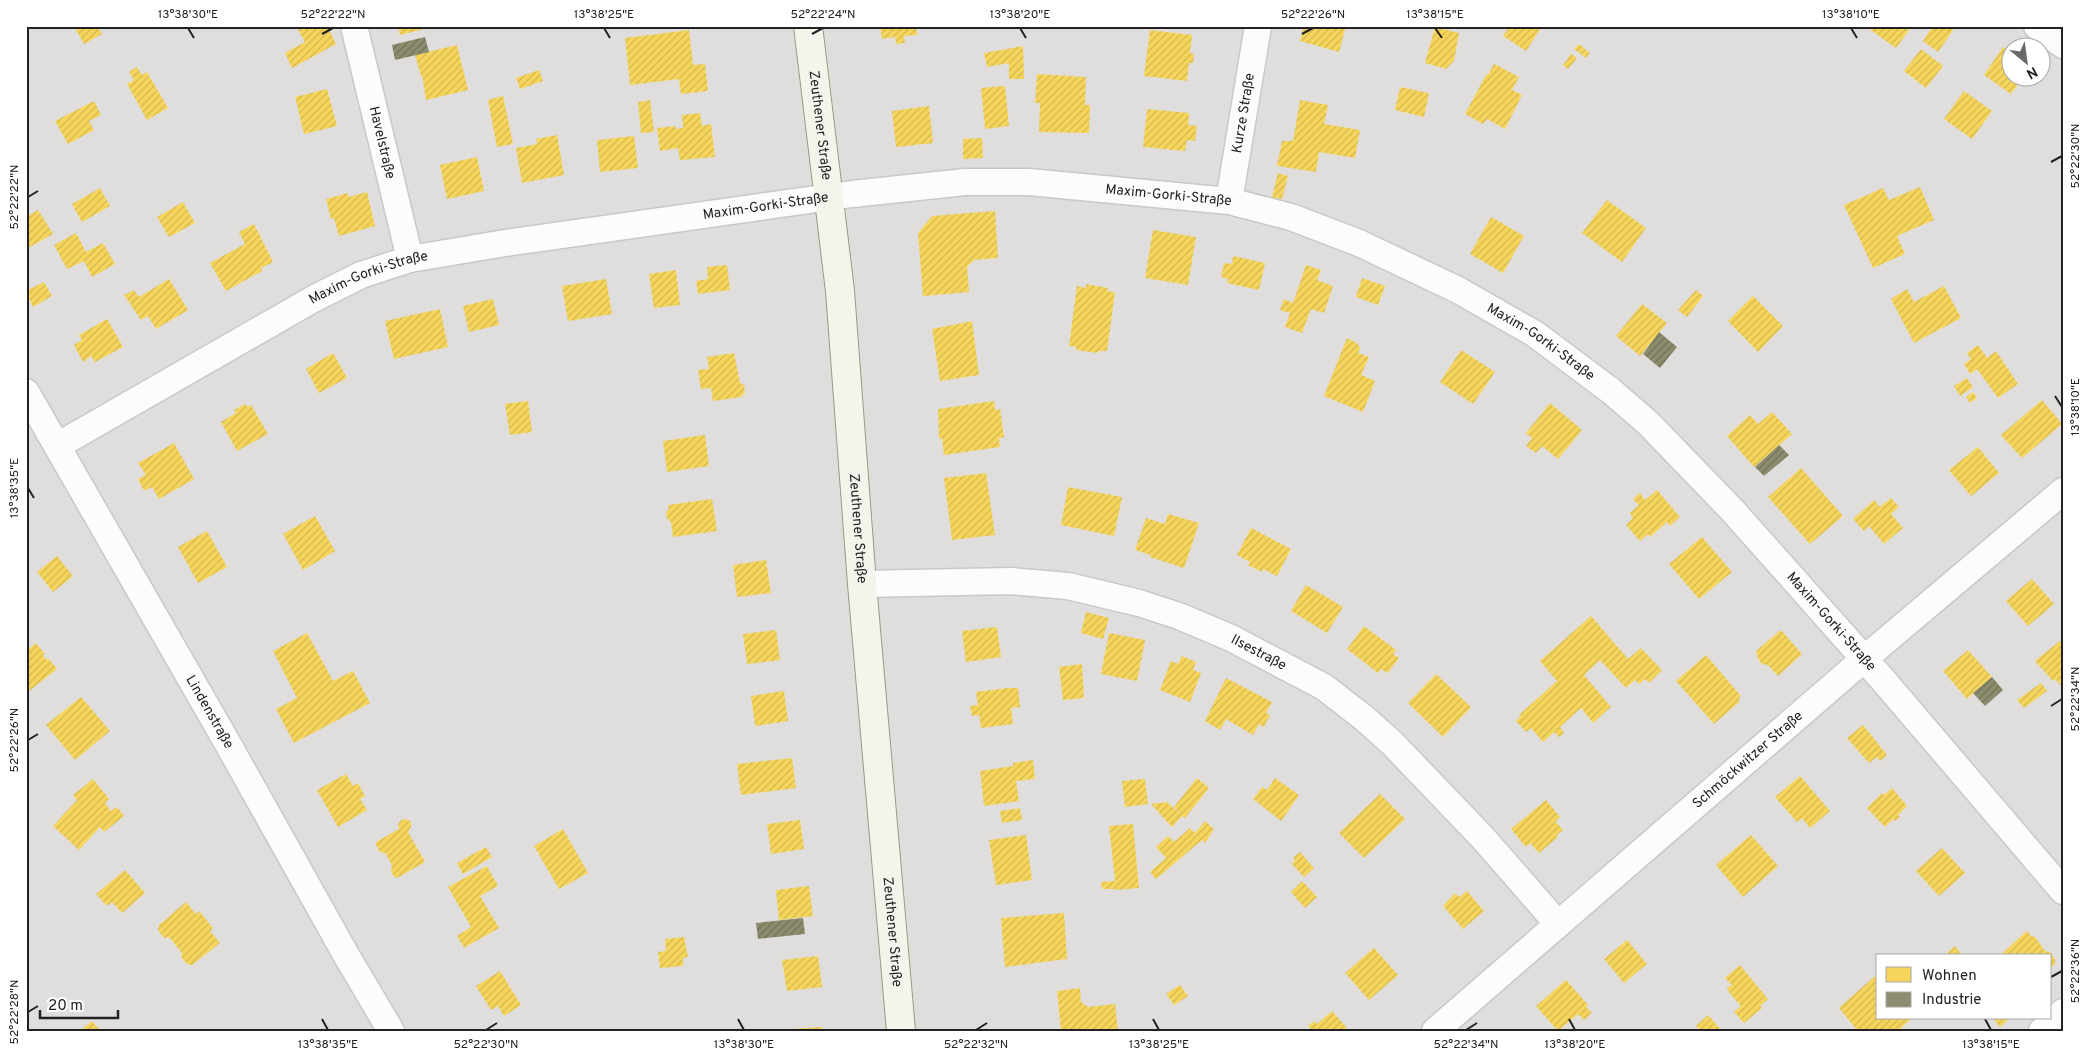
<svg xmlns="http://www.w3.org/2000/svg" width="2089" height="1057" font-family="Overpass,sans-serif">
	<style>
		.residential { fill: #dfdedc; fill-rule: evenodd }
		.parking { fill: #e0dfde }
		.homes { fill: url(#homes-hatch) }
		.industry { fill: url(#industry-hatch) }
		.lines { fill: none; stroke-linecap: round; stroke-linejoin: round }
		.street-casing { stroke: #c9c8c7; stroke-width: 29 }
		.secondary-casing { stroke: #999a82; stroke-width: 30 }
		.street { stroke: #fdfcfc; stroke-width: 26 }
		.secondary { stroke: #f4f4ed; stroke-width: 28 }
		.ticks { fill: none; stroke: #222; stroke-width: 2 }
		.labels { text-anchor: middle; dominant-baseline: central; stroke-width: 5; stroke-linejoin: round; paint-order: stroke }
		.street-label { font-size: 14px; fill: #222; stroke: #fff }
		.neatline { fill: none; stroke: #222; stroke-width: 2 }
		.ticks-label { font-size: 12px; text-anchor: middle; fill: #222 }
	</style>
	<defs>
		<pattern id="homes-hatch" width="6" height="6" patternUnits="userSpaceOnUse" patternTransform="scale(1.25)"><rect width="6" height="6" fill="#f6d55c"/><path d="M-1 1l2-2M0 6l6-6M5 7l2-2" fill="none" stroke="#d3b750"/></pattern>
		<pattern id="industry-hatch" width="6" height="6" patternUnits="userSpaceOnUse" patternTransform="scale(1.25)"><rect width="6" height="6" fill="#8c8c6e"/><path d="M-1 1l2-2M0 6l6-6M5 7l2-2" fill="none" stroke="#72725a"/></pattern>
	</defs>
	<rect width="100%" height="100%" fill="#f0eeeb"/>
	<path class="residential" d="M26 26H2063V1031H26ZM2012 48H2042V78H2012ZM1878 956H2050V1018H1878Z"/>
	<path class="parking" d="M1218 46 1236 48 1229 98 1211 95Z"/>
	<g class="homes">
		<path d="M74 26H98L102 34 84 44Z"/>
		<path d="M296 26H327L336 44 292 68 285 53 305 42Z"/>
		<path d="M398 26H432V27L400 35Z"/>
		<path d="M880 26H916L917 35 904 36 905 43 896 44 895 37 882 39Z"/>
		<path d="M1304 26 1312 28 1313 26H1346L1339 52 1300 41Z"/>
		<path d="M1510 26H1538L1541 28 1526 51 1503 36Z"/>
		<path d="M1865 26H1912L1896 48Z"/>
		<path d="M1933 26H1948L1953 30 1938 52 1923 41Z"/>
		<path d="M1435 27 1459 33 1454 61 1446 69 1425 63Z"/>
		<path d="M689 30 693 65 705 64 708 91 681 94 679 79 630 85 625 38Z"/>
		<path d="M1150 30 1192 35 1190 53 1194 54 1193 63H1189L1187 81 1144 76Z"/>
		<path d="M1579 44 1590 53 1586 58 1574 49Z"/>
		<path d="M457 45 468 90 426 100 422 75 421 76 415 55Z"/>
		<path d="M1023 46 1024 79H1009V63L987 67 984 53Z"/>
		<path d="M2003 47 2012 53V78H2023L2011 94 1984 75Z"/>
		<path d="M1921 49 1943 66 1926 88 1904 71Z"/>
		<path d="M1571 54 1577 58 1568 69 1563 65Z"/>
		<path d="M1494 64 1519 77 1512 90 1522 95 1505 129 1487 119 1483 124 1465 114 1486 75H1488Z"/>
		<path d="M137 67 142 75 147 72 168 108 147 120 127 84 134 80 129 72Z"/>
		<path d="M539 70 543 81 520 89 516 78Z"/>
		<path d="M1037 74 1086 77 1085 105H1090L1089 133 1039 132 1040 103H1035Z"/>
		<path d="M1005 86 1009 126 985 129 981 88Z"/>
		<path d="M1400 87 1429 93 1424 117 1395 110Z"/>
		<path d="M327 89 337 126 304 134 295 97Z"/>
		<path d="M1964 91 1992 111 1972 139 1944 119Z"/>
		<path d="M503 96 513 144 497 147 488 100Z"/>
		<path d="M650 100 654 132 641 133 638 102Z"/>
		<path d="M1300 100 1328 105 1324 124 1360 130 1355 158 1319 152 1316 172 1277 166 1282 141H1293Z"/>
		<path d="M94 101 101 115 89 121 94 130 68 144 55 121Z"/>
		<path d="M929 106 933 143 896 147 892 111Z"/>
		<path d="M1147 109 1189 113 1188 125 1197 126 1195 141 1187 140 1185 151 1143 147Z"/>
		<path d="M700 113 702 126 711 124 715 157 680 160 678 148 660 151 657 128 675 126 676 129 683 128 682 115Z"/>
		<path d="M557 135 564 175 522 183 516 148 537 144 536 139Z"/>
		<path d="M634 136 638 168 600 172 597 140Z"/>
		<path d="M982 138 983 158 963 159V139Z"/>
		<path d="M477 157 484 191 447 199 440 165Z"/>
		<path d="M1278 173 1288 176 1282 199 1272 197Z"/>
		<path d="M1920 187 1934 220 1897 236 1905 254 1873 268 1844 205 1883 188 1889 200Z"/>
		<path d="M100 188 110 206 82 222 72 204Z"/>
		<path d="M367 192 375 226 339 236 334 218 331 219 326 199 348 193 349 197Z"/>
		<path d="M1607 200 1646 228 1622 262 1582 233Z"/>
		<path d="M183 202 195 223 169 237 157 217Z"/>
		<path d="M38 210 53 234 26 249V217Z"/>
		<path d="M995 211 998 258 974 260 967 267 969 292 923 296 918 233 932 216Z"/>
		<path d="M1491 217 1524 236 1503 273 1470 254Z"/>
		<path d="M254 224 273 262 261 268 262 271 226 291 210 263 245 244 239 232Z"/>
		<path d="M1153 230 1196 237 1188 285 1145 278Z"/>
		<path d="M76 233 86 252 103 243 115 264 92 277 84 261 67 269 54 245Z"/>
		<path d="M1233 256 1265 263 1259 290 1227 283 1228 279 1221 277 1224 263 1232 264Z"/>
		<path d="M727 265 730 290 698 294 696 281 708 279 707 267Z"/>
		<path d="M1306 265 1321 270 1317 280 1333 286 1324 313 1311 309 1302 333 1285 327 1290 313 1280 310 1284 299 1293 303Z"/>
		<path d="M676 270 680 305 654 308 649 274Z"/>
		<path d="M1362 278 1385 286 1378 305 1356 297Z"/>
		<path d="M169 279 188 310 156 329 148 316 141 320 124 295 134 290 139 297Z"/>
		<path d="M606 279 612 314 568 321 562 286Z"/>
		<path d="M44 282 52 296 33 307 26 291Z"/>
		<path d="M1086 284 1108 288 1107 291 1115 292 1107 351H1098V353L1076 350V347L1069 346 1077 286 1086 288Z"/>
		<path d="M1944 286 1961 318 1914 343 1891 299 1907 289 1914 302Z"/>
		<path d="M1696 290 1703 296 1687 317 1678 310Z"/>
		<path d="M1753 296 1783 326 1758 352 1728 321Z"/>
		<path d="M493 299 499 325 469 332 463 306Z"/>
		<path d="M1642 304 1667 323 1640 356 1616 336Z"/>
		<path d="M440 309 448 347 394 359 385 321Z"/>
		<path d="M107 319 123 347 95 362 91 356 83 362 74 345 82 340 79 335Z"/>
		<path d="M972 321 979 375 940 381 932 329Z"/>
		<path d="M1347 338 1357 343 1360 348 1358 353 1369 357 1361 375 1375 381 1363 412 1324 396Z"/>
		<path d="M1978 345 1987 358 1996 351 2018 384 1998 398 1977 369 1970 374 1964 364 1971 359 1967 353Z"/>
		<path d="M1461 350 1495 372 1473 404 1440 382Z"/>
		<path d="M333 353 347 378 319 393 306 369Z"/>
		<path d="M734 353 740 383 744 385 745 393 742 395V397L713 401 711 388 701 389 698 370 709 369 707 357Z"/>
		<path d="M1967 378 1973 387 1960 396 1954 386Z"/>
		<path d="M1973 392 1977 398 1970 403 1966 397Z"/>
		<path d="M2042 400 2062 424 2022 458 2001 435Z"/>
		<path d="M528 401 532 432 510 435 505 404Z"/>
		<path d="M994 401 995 410 1000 409 1004 437 999 438 1000 447 944 455 942 438 939 439 938 409Z"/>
		<path d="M1550 403 1582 430 1558 459 1542 446 1536 453 1526 446 1532 438 1526 433Z"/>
		<path d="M245 404 247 407 251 405 268 434 237 451 221 422 236 413 234 410Z"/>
		<path d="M1772 412 1792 434 1754 467 1727 436 1750 415 1758 424Z"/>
		<path d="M705 435 709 466 667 472 663 441Z"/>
		<path d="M174 443 194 479 159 499 152 487 144 491 138 479 146 475 138 463Z"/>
		<path d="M1978 447 1999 473 1971 496 1949 470Z"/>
		<path d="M1801 468 1843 516 1810 544 1768 497Z"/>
		<path d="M986 473 995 535 952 540 944 478Z"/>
		<path d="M1068 487 1122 497 1114 536 1061 525Z"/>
		<path d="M1657 490 1680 517 1670 526 1667 522 1650 537 1648 534 1640 541 1626 525 1633 518 1630 513 1639 505 1633 499 1640 493 1645 500Z"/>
		<path d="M1891 498 1899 507 1891 514 1903 528 1884 544 1869 526 1864 531 1853 519 1874 500 1880 507Z"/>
		<path d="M712 499 717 531 673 537 671 522 667 518 666 513 669 508 668 505Z"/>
		<path d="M1168 514 1199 523 1184 568 1150 557 1151 555 1135 550 1146 518 1165 524Z"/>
		<path d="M315 516 335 551 303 570 283 534Z"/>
		<path d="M1251 528 1291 549 1277 576 1263 569 1262 572 1248 565 1250 562 1237 555Z"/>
		<path d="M207 531 227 567 198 583 178 547Z"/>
		<path d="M1702 537 1732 572 1699 599 1669 564Z"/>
		<path d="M57 556 73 576 53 592 37 572Z"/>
		<path d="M766 560 771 593 737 597 733 565Z"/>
		<path d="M2032 579 2054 604 2028 626 2006 601Z"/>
		<path d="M1306 585 1343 607 1327 633 1291 611Z"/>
		<path d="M1086 612 1109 618 1103 639 1081 633Z"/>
		<path d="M1591 616 1628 659 1641 648 1662 670 1649 683 1645 679 1639 684 1635 680 1626 688 1600 660 1584 675 1611 707 1593 723 1581 708 1560 727 1564 733 1559 737 1554 732 1543 742 1531 728 1526 732 1516 721 1521 716 1519 715 1557 681 1540 661Z"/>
		<path d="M1364 626 1396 650 1393 654 1399 658 1388 673 1381 669 1378 673 1347 649Z"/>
		<path d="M997 627 1001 657 966 662 962 631Z"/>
		<path d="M776 630 780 660 747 664 743 634Z"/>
		<path d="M1781 630 1802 654 1778 676 1768 665 1762 664 1758 659 1756 651Z"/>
		<path d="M307 633 333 681 353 671 370 703 294 743 276 709 297 698 273 651Z"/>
		<path d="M1109 633 1145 640 1137 681 1101 674Z"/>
		<path d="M2060 641 2063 644V688L2055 679 2053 681 2035 661Z"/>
		<path d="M36 643 45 654 43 655 46 660 48 658 57 669 29 691 26 687V651Z"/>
		<path d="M1968 650 1992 677 1967 699 1943 671Z"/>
		<path d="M1706 655 1740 695 1739 702 1714 724 1676 681Z"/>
		<path d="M1182 656 1196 662 1193 670 1201 673 1190 702 1160 690 1171 661 1178 664Z"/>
		<path d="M1082 664 1084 698 1063 700 1059 667Z"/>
		<path d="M1436 674 1471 707 1443 737 1408 703Z"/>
		<path d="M1226 678 1272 702 1266 713 1270 715 1264 727 1259 724 1253 735 1226 719 1220 730 1205 721Z"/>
		<path d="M2041 683 2047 691 2024 708 2017 700Z"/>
		<path d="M1008 688H1018L1020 707 1011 708 1013 724 981 728 979 715 972 716 970 706 978 705 976 692Z"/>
		<path d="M784 691 788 721 755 726 751 696Z"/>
		<path d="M81 697 110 731 75 760 46 725Z"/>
		<path d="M1863 725 1887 755 1880 761 1877 757 1869 763 1847 738Z"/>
		<path d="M792 758 796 788 741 795 737 764Z"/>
		<path d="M1033 760 1035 779 1016 781 1019 801 984 806 980 771 1013 766V763Z"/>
		<path d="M346 774 353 786 358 783 365 796 360 799 367 810 338 827 317 790Z"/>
		<path d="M1800 776 1830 811 1810 828 1802 818 1797 822 1775 797Z"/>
		<path d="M1197 778 1209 788 1185 818 1182 816 1172 827 1151 804 1167 802 1180 814 1174 807Z"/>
		<path d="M1275 778 1299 795 1281 821 1253 799 1262 787 1267 790Z"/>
		<path d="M93 779 109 799 105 803 111 811 117 807 124 816 104 832 100 827 79 850 53 826 77 800 73 795Z"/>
		<path d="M1145 779 1148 804 1125 807 1122 781Z"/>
		<path d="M1892 788 1907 806 1898 815 1900 817 1895 821 1893 819 1885 827 1867 808 1882 793 1884 795Z"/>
		<path d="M1380 794 1405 819 1364 858 1339 833Z"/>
		<path d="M1546 800 1560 817 1553 824 1556 822 1563 830 1556 836 1558 837 1539 853 1530 843 1526 847 1511 829Z"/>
		<path d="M1020 808 1022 820 1002 823 1000 811Z"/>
		<path d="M407 819 411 822V827L408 832 425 862 397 878 394 877 391 871 392 865 385 853 380 852 376 845V842L399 829 398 824 401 820Z"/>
		<path d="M800 820 804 849 771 854 767 824Z"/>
		<path d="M1205 821 1214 829 1205 843 1202 840 1156 879 1150 872 1166 858 1156 847 1168 836 1174 842 1190 828 1195 833Z"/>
		<path d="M1133 824 1139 888 1116 890V889H1102L1101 882 1115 881 1109 826Z"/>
		<path d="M563 829 588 873 559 889 534 846Z"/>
		<path d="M1026 835 1032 880 996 885 989 840Z"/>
		<path d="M1751 835 1778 866 1743 897 1716 865Z"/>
		<path d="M486 847 492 857 463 874 457 863Z"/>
		<path d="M1942 848 1965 873 1939 896 1916 871Z"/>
		<path d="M1300 852 1314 868 1304 877 1292 864 1295 860 1293 858Z"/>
		<path d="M487 866 498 886 480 896 499 928 464 948 457 936 471 927 448 887Z"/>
		<path d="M125 870 145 893 122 913 112 902 107 906 96 894Z"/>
		<path d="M1302 881 1317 897 1305 908 1291 892Z"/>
		<path d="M809 886 813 916 779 920 776 890Z"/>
		<path d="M1467 891 1484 911 1463 929 1443 906 1455 893 1459 897Z"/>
		<path d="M186 902 196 914 199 911 213 928 210 931 220 943 192 965 187 964 181 957 182 953 169 937 164 938 158 930 159 925Z"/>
		<path d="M1064 913 1067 959 1005 967 1001 918Z"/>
		<path d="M2027 931 2031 936 2035 937 2045 951 2050 952 2055 959V964L2050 968V956H1999Z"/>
		<path d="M684 937 688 957 683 958V966L660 968 658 952 666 951 665 939Z"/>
		<path d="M1627 940 1647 964 1624 983 1604 959Z"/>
		<path d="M1955 946 1963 956H1950L1947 953Z"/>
		<path d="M1374 948 1398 975 1369 1000 1345 973Z"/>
		<path d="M818 956 822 987 787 991 782 960Z"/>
		<path d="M1740 965 1768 999 1760 1006 1762 1008 1744 1023 1734 1012 1741 1006 1728 991 1727 988 1732 985 1725 978Z"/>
		<path d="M500 971 521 1005 504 1016 498 1006 491 1010 476 986Z"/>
		<path d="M1875 976 1878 979V1018H1912L1901 1028 1904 1031H1858L1839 1008Z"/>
		<path d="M1566 980 1588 1005 1586 1007 1592 1013 1584 1020 1578 1014 1558 1031 1536 1006Z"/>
		<path d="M1180 985 1188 996 1174 1005 1166 994Z"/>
		<path d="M1080 988 1081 1002 1088 1007 1115 1004 1118 1031H1061L1057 991Z"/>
		<path d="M1332 1011 1347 1028 1344 1031H1309L1311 1029 1308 1026 1314 1021 1317 1024Z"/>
		<path d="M1708 1015 1722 1031H1701L1696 1026Z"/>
		<path d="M1993 1018H2010L2000 1027Z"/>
		<path d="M92 1021 101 1031H80Z"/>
		<path d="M822 1027V1031H791V1029Z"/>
	</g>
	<g class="industry">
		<path d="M425 37 429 52 395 60 392 45Z"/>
		<path d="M1659 332 1677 347 1660 368 1643 354Z"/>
		<path d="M1779 445 1789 455 1764 476 1755 467Z"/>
		<path d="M1992 677 2003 690 1985 706 1973 693Z"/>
		<path d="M803 918 805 934 758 939 756 923Z"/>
	</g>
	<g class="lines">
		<defs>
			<g id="street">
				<path id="s1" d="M354 26 410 259"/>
				<path d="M2037 26 2063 45"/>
				<path id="s2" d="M1229 201 1258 26"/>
				<path id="s3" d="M26 392 228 744 345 953 391 1031"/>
				<path id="s4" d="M57 446 315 298 361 275 410 259 505 243 852 194 965 182H1029L1229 201 1291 217 1359 243 1458 290 1535 334 1611 391 1648 423 1733 511 1883 680 2063 891"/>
				<path id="s5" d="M862 584 1011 581 1068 586 1139 603 1179 616 1231 638 1324 687 1364 718 1392 743 1483 838 1558 924"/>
				<path id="s6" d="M1435 1031 1864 659 2063 491"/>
				<path d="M2042 1031 2063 1012"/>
			</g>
			<g id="secondary">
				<path id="s7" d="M808 26 840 291 862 584 901 1031"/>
			</g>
		</defs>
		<use href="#street" class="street-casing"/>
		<use href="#secondary" class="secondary-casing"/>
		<use href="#street" class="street"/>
		<use href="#secondary" class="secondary"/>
	</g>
	<path class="ticks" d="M188 28 194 38M604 28 610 38M1020 28 1026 38M1435 28 1442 38M1851 28 1857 38M322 34 333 28M812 34 823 28M1302 34 1313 28M2051 162 2062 156M28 197 38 191M2055 396 2062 407M28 488 34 498M2051 706 2062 699M28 740 38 734M2051 977 2062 971M28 1012 38 1006M322 1019 328 1030M738 1019 744 1030M1153 1019 1159 1030M1569 1019 1575 1030M1985 1019 1991 1030M486 1030 497 1023M976 1030 987 1023M1466 1030 1477 1023"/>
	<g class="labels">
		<g class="street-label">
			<text stroke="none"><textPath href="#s2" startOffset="89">Kurze Straße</textPath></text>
			<text stroke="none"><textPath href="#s7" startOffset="100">Zeuthener Straße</textPath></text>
			<text stroke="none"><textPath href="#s1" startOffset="120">Havelstraße</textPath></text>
			<text stroke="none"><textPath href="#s4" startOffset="1165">Maxim-Gorki-Straße</textPath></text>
			<text stroke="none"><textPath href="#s4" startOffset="760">Maxim-Gorki-Straße</textPath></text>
			<text stroke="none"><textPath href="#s4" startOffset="355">Maxim-Gorki-Straße</textPath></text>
			<text stroke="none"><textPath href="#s4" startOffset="1570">Maxim-Gorki-Straße</textPath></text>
			<text stroke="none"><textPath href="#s7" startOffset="505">Zeuthener Straße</textPath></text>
			<text stroke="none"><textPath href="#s4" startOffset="1975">Maxim-Gorki-Straße</textPath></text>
			<text stroke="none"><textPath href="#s5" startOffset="409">Ilsestraße</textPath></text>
			<text stroke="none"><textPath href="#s3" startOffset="369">Lindenstraße</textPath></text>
			<text stroke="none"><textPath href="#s6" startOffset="414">Schmöckwitzer Straße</textPath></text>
			<text stroke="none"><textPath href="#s7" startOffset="910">Zeuthener Straße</textPath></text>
		</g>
	</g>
	<rect width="2089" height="1057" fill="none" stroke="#ffffff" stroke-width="55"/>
	<rect x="1876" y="954" width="175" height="65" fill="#ffffff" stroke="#a7a7a7"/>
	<rect x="1886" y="967" width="25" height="15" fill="#f6d55c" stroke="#a7a7a7"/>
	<text x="1922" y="980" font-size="15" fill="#222222">Wohnen</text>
	<rect x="1886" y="992" width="25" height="15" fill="#8c8c6e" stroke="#a7a7a7"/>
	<text x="1922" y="1004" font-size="15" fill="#222222">Industrie</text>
	<g transform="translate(2026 62) rotate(151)"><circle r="24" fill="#ffffff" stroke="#a7a7a7"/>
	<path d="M0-4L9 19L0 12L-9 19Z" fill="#6a6968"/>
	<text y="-8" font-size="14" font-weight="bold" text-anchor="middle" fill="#222222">N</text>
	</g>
	<path d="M40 1010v8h78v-8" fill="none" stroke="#222222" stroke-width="2.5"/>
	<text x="48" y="1010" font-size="15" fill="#222222" stroke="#ffffff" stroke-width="4" paint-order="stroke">20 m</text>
	<rect x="28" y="28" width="2034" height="1002" class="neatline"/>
	<g class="ticks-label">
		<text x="188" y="18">13°38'30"E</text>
		<text x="333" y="18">52°22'22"N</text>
		<text x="604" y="18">13°38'25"E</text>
		<text x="823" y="18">52°22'24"N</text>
		<text x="1020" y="18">13°38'20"E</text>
		<text x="1313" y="18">52°22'26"N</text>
		<text x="1435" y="18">13°38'15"E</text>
		<text x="1851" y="18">13°38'10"E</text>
		<text transform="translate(2075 156) rotate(-90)" y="4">52°22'30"N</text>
		<text transform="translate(14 197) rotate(-90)" y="4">52°22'22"N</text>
		<text transform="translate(2075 407) rotate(-90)" y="4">13°38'10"E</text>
		<text transform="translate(14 488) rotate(-90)" y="4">13°38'35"E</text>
		<text transform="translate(2075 699) rotate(-90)" y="4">52°22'34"N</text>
		<text transform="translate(14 740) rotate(-90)" y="4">52°22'26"N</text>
		<text transform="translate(2075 971) rotate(-90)" y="4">52°22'36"N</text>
		<text transform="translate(14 1012) rotate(-90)" y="4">52°22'28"N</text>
		<text x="328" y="1048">13°38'35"E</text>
		<text x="486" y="1048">52°22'30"N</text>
		<text x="744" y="1048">13°38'30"E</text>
		<text x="976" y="1048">52°22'32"N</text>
		<text x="1159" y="1048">13°38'25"E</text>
		<text x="1466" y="1048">52°22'34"N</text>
		<text x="1575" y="1048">13°38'20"E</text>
		<text x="1991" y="1048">13°38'15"E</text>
	</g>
</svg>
